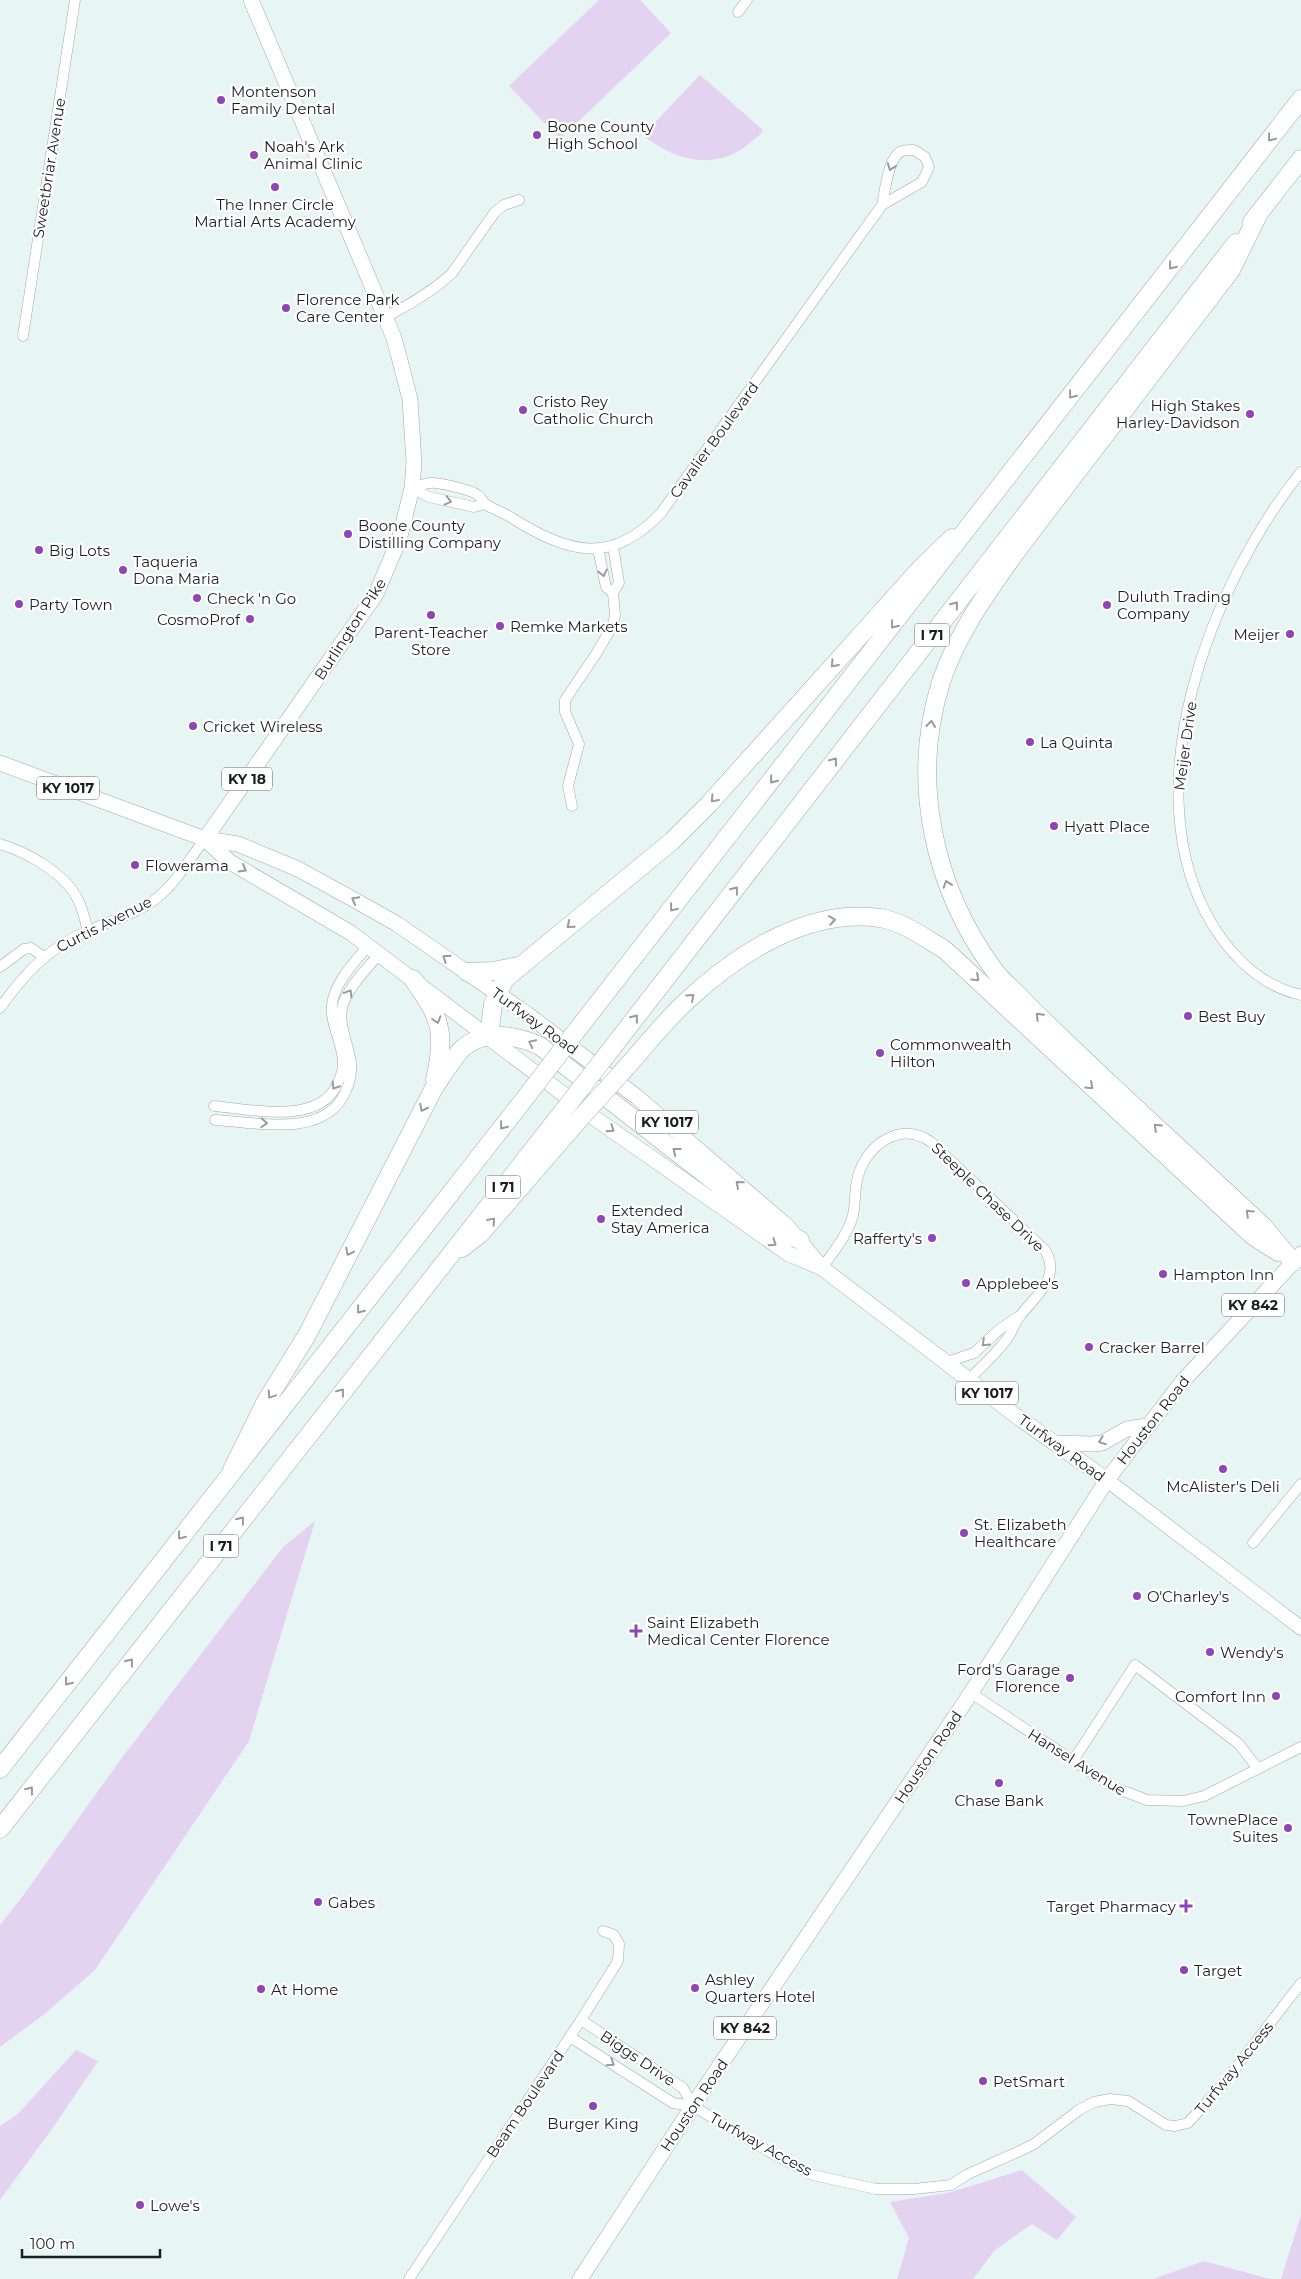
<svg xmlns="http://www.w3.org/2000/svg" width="1301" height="2279" font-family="Montserrat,sans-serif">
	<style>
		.green { fill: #e4d2f1 }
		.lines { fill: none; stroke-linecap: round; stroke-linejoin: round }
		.street-casing { stroke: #9eabaa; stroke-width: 11 }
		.secondary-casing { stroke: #9eabaa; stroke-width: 15 }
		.primary-casing { stroke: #9eabaa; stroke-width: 16 }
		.highway-casing { stroke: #9eabaa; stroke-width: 19 }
		.street { stroke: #fff; stroke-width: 10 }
		.secondary { stroke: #fff; stroke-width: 14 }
		.primary { stroke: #fff; stroke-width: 15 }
		.highway { stroke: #fff; stroke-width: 18 }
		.highway-bridge-casing { stroke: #9eabaa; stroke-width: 19; stroke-linecap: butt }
		.highway-bridge { stroke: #fff; stroke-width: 18 }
		.oneway { stroke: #989b9a }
		.poi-dot { fill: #8e45b7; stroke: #fff; stroke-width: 2 }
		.labels { text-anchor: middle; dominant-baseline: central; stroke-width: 4.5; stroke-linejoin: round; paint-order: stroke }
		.shield { fill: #fff; stroke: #5f6362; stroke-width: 1 }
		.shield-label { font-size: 14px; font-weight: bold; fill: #1b201f }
		.poi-label { font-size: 15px; fill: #1b201f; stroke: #fff; text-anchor: start }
		.street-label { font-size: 15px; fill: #1b201f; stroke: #fff }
	</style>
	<rect width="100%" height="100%" fill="#e7f5f4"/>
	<g class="green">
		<path d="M599 0H640L671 33 560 139 509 86Z"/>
		<path d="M700 75 763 130C759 137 752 141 746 146 714 171 672 160 643 135Z"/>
		<path d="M315 1521 249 1741 95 1970 42 2016 0 2047V1925L22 1897 121 1759 283 1547Z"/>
		<path d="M76 2050 98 2061 54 2126 0 2200V2126L18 2114Z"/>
		<path d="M1022 2170 1076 2217 1057 2240 1032 2224 995 2250 973 2279H897L909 2238 890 2202 948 2193Z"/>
		<path d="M1301 2215V2279H1281Z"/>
		<path d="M1204 2261 1270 2279H1153Z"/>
	</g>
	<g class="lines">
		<defs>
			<g id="street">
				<path d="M738 12 747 0"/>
				<path d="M385 317C409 305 432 292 452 273L495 212 504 205 519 200"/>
				<path d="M23 336 75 0"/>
				<path d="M1301 472C1211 584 1131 789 1212 924 1233 958 1261 986 1301 995"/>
				<path d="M412 488C418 487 425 483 430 483 438 482 472 490 478 495 481 497 482 501 485 504 493 509 504 513 512 518 568 553 611 566 661 513L882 205C885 192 888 156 902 151 905 150 910 150 914 150L925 157 929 167 922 182 882 205"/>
				<path d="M412 488 429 497 474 507 485 504"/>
				<path d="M598 549 606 587 613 593"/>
				<path d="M572 806 568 786 579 744 565 712V700L596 654 613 625 615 615 613 593 619 583 613 546"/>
				<path d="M0 844C27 852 66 874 78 900 83 909 85 921 88 931"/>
				<path d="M0 967 24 949 31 948 44 957"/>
				<path d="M0 1008C24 974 49 947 88 931 111 920 136 914 157 898 176 883 190 858 205 839"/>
				<path d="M214 1106C249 1109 315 1125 336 1087 339 1080 343 1073 343 1065 344 1045 330 1026 332 1005 334 983 354 963 367 947"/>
				<path d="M215 1120C254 1122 316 1137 341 1100 348 1089 352 1077 351 1064 349 1044 337 1024 343 1004 350 985 367 969 379 954"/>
				<path d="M822 1268C833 1252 848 1235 853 1215 856 1201 854 1187 859 1173 869 1143 902 1121 931 1142L1045 1250C1062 1278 1035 1296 1020 1316 1015 1322 1013 1330 1009 1336 998 1352 983 1366 969 1379"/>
				<path d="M947 1362 974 1353 1000 1329 1018 1317"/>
				<path d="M1253 1543 1301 1484"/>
				<path d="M971 1693 1113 1787 1147 1800 1183 1801 1204 1796 1301 1747"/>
				<path d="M1073 1761 1135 1665 1239 1744 1258 1769"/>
				<path d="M581 2020 683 2088 693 2106"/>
				<path d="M570 2037 673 2103 693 2106 773 2154 813 2175 876 2189H914L951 2185 968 2174 1022 2150 1034 2144 1079 2110 1094 2102 1110 2099 1128 2101 1166 2125 1175 2126 1188 2123 1225 2082 1301 1983"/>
				<path d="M409 2279 581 2020 618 1961 619 1944 614 1935 603 1931"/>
			</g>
			<path id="secondary" d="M1107 1480 1301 1628"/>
			<g id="primary">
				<path d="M0 763 205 839 238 844 298 869 360 903 397 924 527 1014 637 1097 788 1227 822 1268"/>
				<path d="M205 839 230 862 351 933 596 1119 789 1254 822 1268 1019 1418 1107 1480"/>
				<path d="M205 839 376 594 399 540 412 488 414 463 410 399 394 338 251 0"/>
				<path d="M1055 1443 1093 1444 1102 1443 1127 1429 1147 1426"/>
				<path d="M580 2279 698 2098 971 1693 1107 1480 1182 1382 1301 1254"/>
			</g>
			<g id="highway">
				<path d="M1259 213 1231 270 1018 549C989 590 957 633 941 682 910 780 933 887 994 970 1002 981 1014 990 1023 1000 1051 1029 1081 1056 1110 1084 1161 1131 1212 1179 1263 1226L1293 1262"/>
				<path d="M1252 222 1301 159"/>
				<path d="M467 972 493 971 518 966"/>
				<path d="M413 979C441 1019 446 1031 435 1080"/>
				<path d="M574 1034 1301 99"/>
				<path d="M489 1036 493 1004 505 979 672 841 708 805 920 569 952 538"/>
				<path d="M605 1057 1236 243"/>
				<path d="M623 1071C645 1047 665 1020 690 998 740 952 809 908 880 918 904 922 925 938 945 950L1253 1236 1278 1252"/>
				<path d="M462 1248 480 1234 577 1122"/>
				<path d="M232 1470 265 1403 307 1335 434 1088C442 1076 450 1063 459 1052 480 1029 514 1034 540 1046L728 1192 786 1234 800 1240"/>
				<path d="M0 1769C176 1541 356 1316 533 1088"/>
				<path d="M0 1829 564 1110"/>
			</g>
		</defs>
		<use href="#street" class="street-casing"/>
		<use href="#secondary" class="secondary-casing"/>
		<use href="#primary" class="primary-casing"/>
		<use href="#highway" class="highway-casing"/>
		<use href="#street" class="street"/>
		<use href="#secondary" class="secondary"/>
		<use href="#primary" class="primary"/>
		<use href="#highway" class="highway"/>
		<defs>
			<g id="highway-bridge">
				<path d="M533 1088 574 1034"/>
				<path d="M564 1110 605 1057"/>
				<path d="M577 1122 623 1071"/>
			</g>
		</defs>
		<use href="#highway-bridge" class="highway-bridge-casing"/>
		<use href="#highway-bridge" class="highway-bridge"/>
	</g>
	<defs><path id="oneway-chevron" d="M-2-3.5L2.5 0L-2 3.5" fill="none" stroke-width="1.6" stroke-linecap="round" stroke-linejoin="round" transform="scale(1.25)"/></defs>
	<g class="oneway">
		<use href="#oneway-chevron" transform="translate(1271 138) rotate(128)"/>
		<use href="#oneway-chevron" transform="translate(891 167) rotate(110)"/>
		<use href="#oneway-chevron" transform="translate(1172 266) rotate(128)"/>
		<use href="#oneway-chevron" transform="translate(1072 395) rotate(128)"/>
		<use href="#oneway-chevron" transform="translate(448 501) rotate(13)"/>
		<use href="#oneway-chevron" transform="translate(603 573) rotate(78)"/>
		<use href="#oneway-chevron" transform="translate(955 605) rotate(-52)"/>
		<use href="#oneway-chevron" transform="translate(894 625) rotate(128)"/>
		<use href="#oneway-chevron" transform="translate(834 664) rotate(132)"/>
		<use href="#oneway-chevron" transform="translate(931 724) rotate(-84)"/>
		<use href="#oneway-chevron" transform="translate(834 761) rotate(-52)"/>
		<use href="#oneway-chevron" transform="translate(773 780) rotate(128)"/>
		<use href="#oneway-chevron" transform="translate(714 799) rotate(132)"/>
		<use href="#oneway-chevron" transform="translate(243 869) rotate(30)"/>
		<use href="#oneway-chevron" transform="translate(947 884) rotate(-109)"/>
		<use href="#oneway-chevron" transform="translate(735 890) rotate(-52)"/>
		<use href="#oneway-chevron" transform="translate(355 900) rotate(-152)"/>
		<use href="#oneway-chevron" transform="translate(673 908) rotate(128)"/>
		<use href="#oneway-chevron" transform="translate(832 920) rotate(-9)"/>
		<use href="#oneway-chevron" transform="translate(570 925) rotate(141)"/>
		<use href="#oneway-chevron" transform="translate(446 958) rotate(-145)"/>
		<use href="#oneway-chevron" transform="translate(976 978) rotate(43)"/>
		<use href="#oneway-chevron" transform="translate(349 993) rotate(-59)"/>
		<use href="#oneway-chevron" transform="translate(691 997) rotate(-42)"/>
		<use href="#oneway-chevron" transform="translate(1039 1016) rotate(-134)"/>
		<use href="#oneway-chevron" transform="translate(635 1018) rotate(-52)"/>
		<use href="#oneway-chevron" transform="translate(437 1020) rotate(72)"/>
		<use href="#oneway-chevron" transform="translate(532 1043) rotate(-154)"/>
		<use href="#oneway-chevron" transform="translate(335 1086) rotate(123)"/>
		<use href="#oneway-chevron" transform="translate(1090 1086) rotate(43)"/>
		<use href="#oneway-chevron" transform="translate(423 1108) rotate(117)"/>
		<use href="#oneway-chevron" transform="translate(264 1123) rotate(3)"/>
		<use href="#oneway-chevron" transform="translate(503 1126) rotate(128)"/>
		<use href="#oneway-chevron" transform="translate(1157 1127) rotate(-137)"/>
		<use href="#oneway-chevron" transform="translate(611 1129) rotate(34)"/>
		<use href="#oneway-chevron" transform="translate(676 1151) rotate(-142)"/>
		<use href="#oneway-chevron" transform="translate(739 1184) rotate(-139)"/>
		<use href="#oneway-chevron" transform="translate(1249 1213) rotate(-137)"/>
		<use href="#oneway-chevron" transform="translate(492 1221) rotate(-49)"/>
		<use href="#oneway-chevron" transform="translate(773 1243) rotate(35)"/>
		<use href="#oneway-chevron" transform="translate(349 1252) rotate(117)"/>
		<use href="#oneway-chevron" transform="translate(360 1310) rotate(129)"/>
		<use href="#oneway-chevron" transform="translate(985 1343) rotate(137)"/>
		<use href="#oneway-chevron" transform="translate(341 1392) rotate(-52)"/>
		<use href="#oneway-chevron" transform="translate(271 1395) rotate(124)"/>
		<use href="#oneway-chevron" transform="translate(1102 1441) rotate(159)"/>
		<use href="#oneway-chevron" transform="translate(241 1520) rotate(-52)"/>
		<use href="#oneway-chevron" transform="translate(181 1536) rotate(128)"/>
		<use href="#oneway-chevron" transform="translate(130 1662) rotate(-52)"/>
		<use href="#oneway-chevron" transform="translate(68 1682) rotate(128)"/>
		<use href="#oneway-chevron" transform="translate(30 1790) rotate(-52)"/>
		<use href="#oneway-chevron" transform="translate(611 2063) rotate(33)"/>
	</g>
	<g class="poi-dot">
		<circle cx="221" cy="100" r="5"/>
		<circle cx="537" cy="135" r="5"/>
		<circle cx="254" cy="155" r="5"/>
		<circle cx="275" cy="187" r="5"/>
		<circle cx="286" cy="308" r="5"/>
		<circle cx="523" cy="410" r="5"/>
		<circle cx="1250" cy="414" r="5"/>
		<circle cx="348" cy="534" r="5"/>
		<circle cx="39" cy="550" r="5"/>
		<circle cx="123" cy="570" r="5"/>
		<circle cx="197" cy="598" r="5"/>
		<circle cx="19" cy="604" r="5"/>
		<circle cx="1107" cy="605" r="5"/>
		<circle cx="431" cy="615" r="5"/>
		<circle cx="250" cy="619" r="5"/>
		<circle cx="500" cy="626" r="5"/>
		<circle cx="1290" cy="634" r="5"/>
		<circle cx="193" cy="726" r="5"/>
		<circle cx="1030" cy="742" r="5"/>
		<circle cx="1054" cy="826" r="5"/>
		<circle cx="135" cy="865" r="5"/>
		<circle cx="1188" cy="1016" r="5"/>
		<circle cx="880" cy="1053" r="5"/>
		<circle cx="601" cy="1219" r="5"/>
		<circle cx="932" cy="1238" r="5"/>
		<circle cx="1163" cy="1274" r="5"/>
		<circle cx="966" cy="1283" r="5"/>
		<circle cx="1089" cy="1347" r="5"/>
		<circle cx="1223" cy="1469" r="5"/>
		<circle cx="964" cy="1533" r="5"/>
		<circle cx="1137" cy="1596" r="5"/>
		<path d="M633.5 1623.5h5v5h5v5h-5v5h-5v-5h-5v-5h5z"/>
		<circle cx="1210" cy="1652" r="5"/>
		<circle cx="1070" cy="1678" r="5"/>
		<circle cx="1276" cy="1696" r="5"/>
		<circle cx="999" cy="1783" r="5"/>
		<circle cx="1288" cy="1828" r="5"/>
		<circle cx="318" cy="1902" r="5"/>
		<path d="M1183.5 1898.5h5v5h5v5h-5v5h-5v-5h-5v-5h5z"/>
		<circle cx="1184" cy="1970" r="5"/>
		<circle cx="695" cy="1988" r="5"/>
		<circle cx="261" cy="1989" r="5"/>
		<circle cx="983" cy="2081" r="5"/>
		<circle cx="593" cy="2106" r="5"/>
		<circle cx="140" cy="2205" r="5"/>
	</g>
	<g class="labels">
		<g class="shield">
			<rect x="914.5" y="623.5" width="35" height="23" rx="4"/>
			<rect x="222" y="767.5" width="50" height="23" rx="4"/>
			<rect x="37" y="776.5" width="62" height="23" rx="4"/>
			<rect x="636" y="1110.5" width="62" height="23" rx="4"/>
			<rect x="485.5" y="1175.5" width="35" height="23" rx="4"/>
			<rect x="1222" y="1293.5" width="62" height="23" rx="4"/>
			<rect x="956" y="1381.5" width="62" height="23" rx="4"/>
			<rect x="203.5" y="1534.5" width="35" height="23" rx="4"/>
			<rect x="714" y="2016.5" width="62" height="23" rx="4"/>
		</g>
		<g class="shield-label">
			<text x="932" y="635">I 71</text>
			<text x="247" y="779">KY 18</text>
			<text x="68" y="788">KY 1017</text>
			<text x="667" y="1122">KY 1017</text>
			<text x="503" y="1187">I 71</text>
			<text x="1253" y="1305">KY 842</text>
			<text x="987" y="1393">KY 1017</text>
			<text x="221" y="1546">I 71</text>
			<text x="745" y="2028">KY 842</text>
		</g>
		<g class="poi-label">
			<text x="231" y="91">Montenson<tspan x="231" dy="17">Family Dental</tspan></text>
			<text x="547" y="126">Boone County<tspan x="547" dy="17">High School</tspan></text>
			<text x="264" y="146">Noah's Ark<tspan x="264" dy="17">Animal Clinic</tspan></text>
			<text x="275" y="204" text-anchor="middle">The Inner Circle<tspan x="275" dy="17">Martial Arts Academy</tspan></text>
			<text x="296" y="299">Florence Park<tspan x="296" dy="17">Care Center</tspan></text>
			<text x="533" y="401">Cristo Rey<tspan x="533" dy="17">Catholic Church</tspan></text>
			<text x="1240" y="405" text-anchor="end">High Stakes<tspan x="1240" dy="17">Harley-Davidson</tspan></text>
			<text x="358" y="525">Boone County<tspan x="358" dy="17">Distilling Company</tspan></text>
			<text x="49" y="550">Big Lots</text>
			<text x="133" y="561">Taqueria<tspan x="133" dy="17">Dona Maria</tspan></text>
			<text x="1117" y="596">Duluth Trading<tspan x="1117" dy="17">Company</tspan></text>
			<text x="207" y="598">Check 'n Go</text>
			<text x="29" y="604">Party Town</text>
			<text x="240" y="619" text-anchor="end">CosmoProf</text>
			<text x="510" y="626">Remke Markets</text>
			<text x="431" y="632" text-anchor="middle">Parent-Teacher<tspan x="431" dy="17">Store</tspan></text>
			<text x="1280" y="634" text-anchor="end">Meijer</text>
			<text x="203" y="726">Cricket Wireless</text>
			<text x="1040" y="742">La Quinta</text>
			<text x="1064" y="826">Hyatt Place</text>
			<text x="145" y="865">Flowerama</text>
			<text x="1198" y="1016">Best Buy</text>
			<text x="890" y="1044">Commonwealth<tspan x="890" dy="17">Hilton</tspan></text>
			<text x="611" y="1210">Extended<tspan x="611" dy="17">Stay America</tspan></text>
			<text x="922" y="1238" text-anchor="end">Rafferty's</text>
			<text x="1173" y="1274">Hampton Inn</text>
			<text x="976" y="1283">Applebee's</text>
			<text x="1099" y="1347">Cracker Barrel</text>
			<text x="1223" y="1486" text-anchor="middle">McAlister's Deli</text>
			<text x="974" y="1524">St. Elizabeth<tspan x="974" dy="17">Healthcare</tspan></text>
			<text x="1147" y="1596">O'Charley's</text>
			<text x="647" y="1622">Saint Elizabeth<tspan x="647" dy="17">Medical Center Florence</tspan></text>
			<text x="1220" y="1652">Wendy's</text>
			<text x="1060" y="1669" text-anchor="end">Ford's Garage<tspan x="1060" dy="17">Florence</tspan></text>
			<text x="1266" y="1696" text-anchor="end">Comfort Inn</text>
			<text x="999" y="1800" text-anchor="middle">Chase Bank</text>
			<text x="1278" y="1819" text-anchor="end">TownePlace<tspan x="1278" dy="17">Suites</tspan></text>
			<text x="328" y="1902">Gabes</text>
			<text x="1176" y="1906" text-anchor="end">Target Pharmacy</text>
			<text x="1194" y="1970">Target</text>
			<text x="705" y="1979">Ashley<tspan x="705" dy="17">Quarters Hotel</tspan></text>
			<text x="271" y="1989">At Home</text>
			<text x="993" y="2081">PetSmart</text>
			<text x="593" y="2123" text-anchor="middle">Burger King</text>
			<text x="150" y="2205">Lowe's</text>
		</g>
		<g class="street-label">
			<text transform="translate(49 168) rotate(-81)">Sweetbriar Avenue</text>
			<text transform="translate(714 440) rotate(-54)">Cavalier Boulevard</text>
			<text transform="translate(350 629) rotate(-57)">Burlington Pike</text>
			<text transform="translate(1185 746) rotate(-82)">Meijer Drive</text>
			<text transform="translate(104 924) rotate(-27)">Curtis Avenue</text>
			<text transform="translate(535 1021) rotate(36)">Turfway Road</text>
			<text transform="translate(988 1197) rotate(44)">Steeple Chase Drive</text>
			<text transform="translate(1153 1420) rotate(-52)">Houston Road</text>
			<text transform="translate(1062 1448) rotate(36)">Turfway Road</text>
			<text transform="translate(928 1757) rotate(-56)">Houston Road</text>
			<text transform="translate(1077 1762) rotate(32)">Hansel Avenue</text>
			<text transform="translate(638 2058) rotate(34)">Biggs Drive</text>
			<text transform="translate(1234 2068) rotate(-51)">Turfway Access</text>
			<text transform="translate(525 2104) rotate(-56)">Beam Boulevard</text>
			<text transform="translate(694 2105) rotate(-56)">Houston Road</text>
			<text transform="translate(761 2144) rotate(29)">Turfway Access</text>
		</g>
	</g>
	<path d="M22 2249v8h138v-8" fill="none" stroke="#1b201f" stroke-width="2.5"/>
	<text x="30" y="2249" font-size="15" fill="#1b201f" stroke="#ffffff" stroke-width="4" paint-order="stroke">100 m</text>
</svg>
